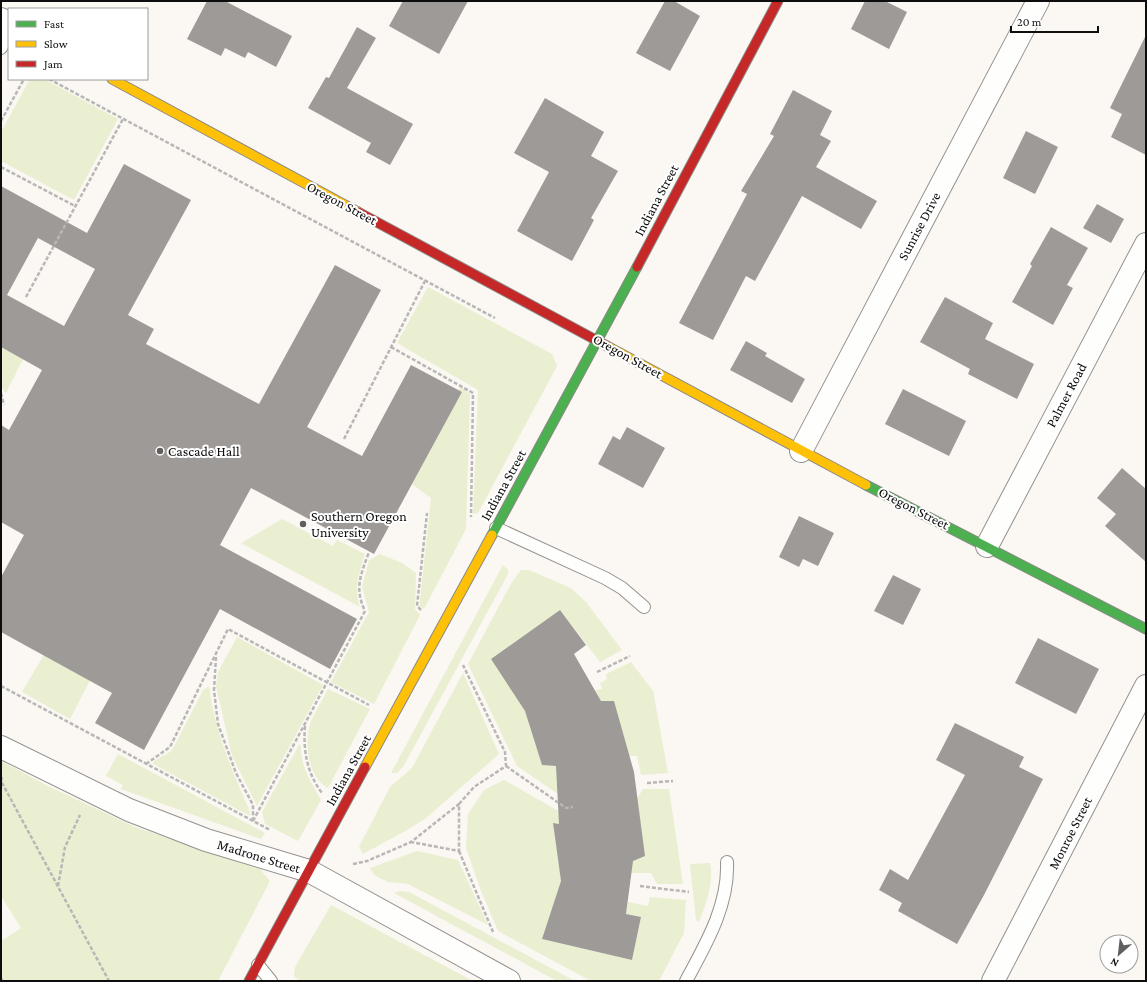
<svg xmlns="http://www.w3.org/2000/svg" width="1147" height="982" font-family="'Crimson Pro',serif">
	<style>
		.green { fill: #eaefd2 }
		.building { fill: #9e9a98; fill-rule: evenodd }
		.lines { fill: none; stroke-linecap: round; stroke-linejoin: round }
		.lane-casing { stroke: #949290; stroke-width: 14 }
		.street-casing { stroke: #949290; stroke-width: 24 }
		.fast-casing { stroke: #8b8987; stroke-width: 11 }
		.slow-casing { stroke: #8b8987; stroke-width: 11 }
		.jam-casing { stroke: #8b8987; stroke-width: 11 }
		.path { stroke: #b8b7b6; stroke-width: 2.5; stroke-dasharray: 4 2; stroke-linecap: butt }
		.lane { stroke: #fefefd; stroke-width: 12 }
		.street { stroke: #fefefd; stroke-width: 22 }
		.fast { stroke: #4caf50; stroke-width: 9 }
		.slow { stroke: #ffc107; stroke-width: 9 }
		.jam { stroke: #c62828; stroke-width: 9 }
		.poi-dot { fill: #605f5d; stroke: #fff; stroke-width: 1.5 }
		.labels { text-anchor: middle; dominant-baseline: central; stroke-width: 4; stroke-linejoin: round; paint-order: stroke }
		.street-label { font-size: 14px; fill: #0d0d0d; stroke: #fff }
		.poi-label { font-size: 14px; fill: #0d0d0d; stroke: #fff; text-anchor: start }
	</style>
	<rect width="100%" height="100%" fill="#fbf7f2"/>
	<g class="green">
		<path d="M30 79H44L118 119 74 200 1 161V132Z"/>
		<path d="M428 287 552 354 557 366 478 513 473 514 478 390 397 343Z"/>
		<path d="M1 347 23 359 6 393 1 387Z"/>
		<path d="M461 387 470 394 466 529 424 609 420 606V600L431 498 412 484 462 392 458 390Z"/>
		<path d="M282 519 333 546 337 540 365 554C360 570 353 590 360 607L241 543Z"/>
		<path d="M380 554 402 563 416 573 415 609 420 615 374 704 331 682 369 612 362 587 369 560Z"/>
		<path d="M503 565 508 570V574L403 767 397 773H391Z"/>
		<path d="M521 570H529L571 588 586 602 622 650 600 662 560 610 492 659 525 688 529 724 542 765 553 766 561 760 558 794 517 766 468 664 512 582Z"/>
		<path d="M237 637 323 685 257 806 232 756 216 686 218 672Z"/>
		<path d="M44 655 97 667 70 719 22 692Z"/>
		<path d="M631 662 653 691 668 773 641 775 637 756H629L614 701H601L595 690 602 689 600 683 607 679 606 674Z"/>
		<path d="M463 673 499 754 426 818 409 829 363 854 359 847 390 787 412 768Z"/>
		<path d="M209 686C215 732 232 770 250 812V816L153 764 154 761 170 752 175 745 203 690Z"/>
		<path d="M328 689 370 709 328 788C308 778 303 741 311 721 316 710 323 699 328 689Z"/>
		<path d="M299 745H301C300 766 311 782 321 800L298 841 265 824 262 812Z"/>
		<path d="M118 754 265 833 261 839 121 789 123 785 106 776Z"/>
		<path d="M1 761 46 785 135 827 260 869 270 881 218 981H1V941L21 928 1 896Z"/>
		<path d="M504 780 562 813 560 824H553L559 866 569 899 555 900 542 939 632 960 641 918 626 914 628 902 648 906 650 897 686 900 684 933 659 981H591L498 931 481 891 466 848 468 814 484 790Z"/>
		<path d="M643 789H669L683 884H657L651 873H631L637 799Z"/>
		<path d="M417 851 458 860 488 925 408 884 388 882 374 875 370 868Z"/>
		<path d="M710 863C714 882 706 904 699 922L696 920 690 864Z"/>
		<path d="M399 891 409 892 575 981H557L394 893Z"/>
		<path d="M331 905 473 981H300L294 976 295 967Z"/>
	</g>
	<g class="building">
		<path d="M207 1H225L292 36 276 67 248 52 245 58 225 48 221 56 187 39Z"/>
		<path d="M403 1H468L439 54 389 26Z"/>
		<path d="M665 1H674L700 16 670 71 636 53Z"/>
		<path d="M865 1H885L907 12 889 49 851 29Z"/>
		<path d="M357 27 376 38 347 88 413 124 390 165 366 152 371 143 308 108 326 77 329 78Z"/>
		<path d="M1146 35V155L1111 137 1122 114 1110 108Z"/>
		<path d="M793 90 832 111 820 135 831 141 816 167 877 201 861 229 802 196 755 281 746 276 713 340 679 323 747 194 741 191 774 136 770 134Z"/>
		<path d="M545 98 604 132 591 156 618 171 591 218 594 220 572 261 517 231 549 172 514 153Z"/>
		<path d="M1026 131 1058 147 1035 194 1003 178Z"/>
		<path d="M124 164 191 200 128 315 154 329 146 344 259 404 335 265 381 290 307 427 362 456 411 365 462 392 374 554 251 488 220 545 357 619 330 669 220 609 144 750 95 723 112 693 1 632V577L24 535 1 522V425L9 430 42 370 1 347V186L87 233ZM38 238 95 269 64 326 7 295Z"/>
		<path d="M1097 204 1124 219 1111 243 1083 228Z"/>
		<path d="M1051 227 1088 248 1067 285 1073 288 1053 325 1012 302 1032 266 1030 264Z"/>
		<path d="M945 297 993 323 985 339 1034 364 1017 399 968 374 970 369 920 342Z"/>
		<path d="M746 341 767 353 765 356 805 379 792 403 730 370Z"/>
		<path d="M903 389 966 421 949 456 885 424Z"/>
		<path d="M627 427 665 448 643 488 598 464 613 436 620 440Z"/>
		<path d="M1122 468 1146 489V562L1105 526 1116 514 1097 498Z"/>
		<path d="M799 516 834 533 818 566 803 559 799 567 779 557Z"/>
		<path d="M893 575 921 589 903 625 874 611Z"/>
		<path d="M560 610 586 645 574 654 601 701H614L634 772 645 856 633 861 626 914 641 917 632 960 542 939 561 881 553 823 559 824 556 766 542 765 525 711 491 659Z"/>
		<path d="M1038 638 1099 669 1076 714 1015 683Z"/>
		<path d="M955 723 1024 757 1019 767 1043 779 984 895 957 944 898 911 902 903 879 890 890 869 908 880 965 775 936 760Z"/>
	</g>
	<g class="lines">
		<defs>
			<g id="lane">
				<path d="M1 48 9 33"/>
				<path d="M496 528 605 578 622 588 644 607"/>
				<path d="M258 965 271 981"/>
				<path d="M686 981C706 944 729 905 727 862"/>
			</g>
			<g id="street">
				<path d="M1 19 9 24"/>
				<path d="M801 451 1038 1"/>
				<path d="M987 546 1146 244"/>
				<path d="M1 747 129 810 206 840 309 871 509 981"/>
				<path d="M993 981 1146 686"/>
			</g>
			<g id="fast">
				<path d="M866 485 1146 629"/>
				<path d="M492 535 637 267"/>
			</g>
			<g id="slow">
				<path d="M112 79 358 212"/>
				<path d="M607 346 866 485"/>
				<path d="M365 767 492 535"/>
			</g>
			<g id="jam">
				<path d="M358 212 607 346"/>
				<path d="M637 267 778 1"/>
				<path d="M249 981 365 767"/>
			</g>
		</defs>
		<use href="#lane" class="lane-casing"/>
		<use href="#street" class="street-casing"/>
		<use href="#fast" class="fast-casing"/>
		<use href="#slow" class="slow-casing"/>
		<use href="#jam" class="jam-casing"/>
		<g class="path">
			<path d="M49 79 495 318"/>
			<path d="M1 121 24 79"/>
			<path d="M1 167 75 206"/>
			<path d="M26 297 123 119"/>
			<path d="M391 347 473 393 471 517"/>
			<path d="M1 393 4 405"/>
			<path d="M344 439 425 281"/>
			<path d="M421 610 417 606 427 513"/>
			<path d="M216 657 214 690 218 724 236 773 253 805V820"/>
			<path d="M597 672 630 656"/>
			<path d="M1 686 270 830"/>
			<path d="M305 726C303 751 307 773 322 793"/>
			<path d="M146 764 170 747 228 629 369 705"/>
			<path d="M506 766 566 808 573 807"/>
			<path d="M2 777 1 781 109 981"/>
			<path d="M647 783 673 781"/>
			<path d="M459 804 474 787 506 766 505 752 463 665"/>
			<path d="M253 821 365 611C354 588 361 574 369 552"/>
			<path d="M459 851 493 932"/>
			<path d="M353 864 367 861 411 842 459 804V851L411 842"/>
			<path d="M58 886 65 847 80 815"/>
			<path d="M640 886 689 892"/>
			<path d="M1 978 2 981"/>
		</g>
		<use href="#lane" class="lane"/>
		<use href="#street" class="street"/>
		<use href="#fast" class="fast"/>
		<use href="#slow" class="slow"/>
		<use href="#jam" class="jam"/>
	</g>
	<g class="poi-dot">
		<circle cx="160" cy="451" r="4"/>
		<circle cx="303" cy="524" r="4"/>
	</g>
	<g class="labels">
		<g class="street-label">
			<text transform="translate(656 200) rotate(-62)">Indiana Street</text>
			<text transform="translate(342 203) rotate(28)">Oregon Street</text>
			<text transform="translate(919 226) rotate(-62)">Sunrise Drive</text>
			<text transform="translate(628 356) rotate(29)">Oregon Street</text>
			<text transform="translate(1066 395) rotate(-62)">Palmer Road</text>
			<text transform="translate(503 485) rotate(-61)">Indiana Street</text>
			<text transform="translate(914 508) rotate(27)">Oregon Street</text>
			<text transform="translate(348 770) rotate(-61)">Indiana Street</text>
			<text transform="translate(1070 833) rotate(-63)">Monroe Street</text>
			<text transform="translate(259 856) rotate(17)">Madrone Street</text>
		</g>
		<g class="poi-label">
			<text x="168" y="451">Cascade Hall</text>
			<text x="311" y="516">Southern Oregon<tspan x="311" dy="16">University</tspan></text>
		</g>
	</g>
	<rect width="1147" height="982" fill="none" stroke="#0d0d0d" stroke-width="4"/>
	<rect x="8" y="8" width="140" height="72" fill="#ffffff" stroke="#9e9e9e"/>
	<rect x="16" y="21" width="20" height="6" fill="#4caf50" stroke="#9e9e9e"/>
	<text x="44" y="28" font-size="12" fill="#0d0d0d">Fast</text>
	<rect x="16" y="41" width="20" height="6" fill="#ffc107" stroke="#9e9e9e"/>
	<text x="44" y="48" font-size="12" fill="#0d0d0d">Slow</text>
	<rect x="16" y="61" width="20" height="6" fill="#c62828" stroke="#9e9e9e"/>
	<text x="44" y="68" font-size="12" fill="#0d0d0d">Jam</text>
	<g transform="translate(1119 954) rotate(208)"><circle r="19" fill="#ffffff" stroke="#9e9e9e"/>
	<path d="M0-3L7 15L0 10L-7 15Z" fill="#605f5d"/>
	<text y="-6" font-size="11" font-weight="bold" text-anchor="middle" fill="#0d0d0d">N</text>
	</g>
	<path d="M1011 26v6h87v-6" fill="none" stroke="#0d0d0d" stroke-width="2"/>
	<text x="1017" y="26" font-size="12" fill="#0d0d0d" stroke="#ffffff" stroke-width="3" paint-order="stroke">20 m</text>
</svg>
